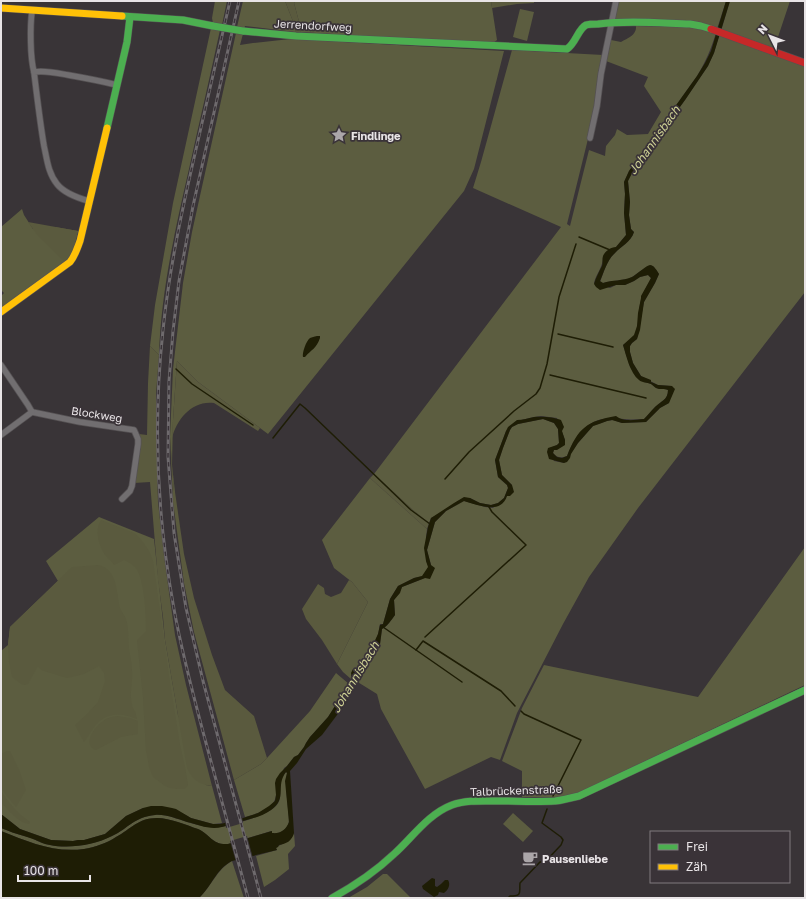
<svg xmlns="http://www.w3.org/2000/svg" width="806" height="899" font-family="'Golos Text',sans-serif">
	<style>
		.green { fill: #5c5d40 }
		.forest { fill: #5a5a3e }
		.water { fill: #1e1d05 }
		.pier { fill: #393437 }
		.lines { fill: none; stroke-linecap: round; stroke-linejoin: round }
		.stream { stroke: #1e1d05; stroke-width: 1.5 }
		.street-casing { stroke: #555153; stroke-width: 7 }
		.fast-casing { stroke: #555153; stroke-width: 8 }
		.slow-casing { stroke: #555153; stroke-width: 8 }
		.jam-casing { stroke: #555153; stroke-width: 8 }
		.street { stroke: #716e70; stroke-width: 5.5 }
		.fast { stroke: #4caf50; stroke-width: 7 }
		.slow { stroke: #ffc107; stroke-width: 7 }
		.jam { stroke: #c62828; stroke-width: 7 }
		.rail-casing { stroke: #6e6a6d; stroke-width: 3 }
		.rail { stroke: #3a3338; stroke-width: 1.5; stroke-dasharray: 4.5; stroke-linecap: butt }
		.fast-bridge-casing { stroke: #555153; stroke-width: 8; stroke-linecap: butt }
		.fast-bridge { stroke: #4caf50; stroke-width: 7 }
		.labels { text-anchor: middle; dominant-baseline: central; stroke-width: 3.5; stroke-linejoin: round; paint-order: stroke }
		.street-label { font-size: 11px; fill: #e8e4e6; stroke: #3a3338 }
		.poi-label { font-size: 11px; font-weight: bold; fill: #e8e4e6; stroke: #3a3338; text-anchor: start }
		.water-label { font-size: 12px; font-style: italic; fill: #ced194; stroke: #3a3338 }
	</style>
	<rect width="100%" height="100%" fill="#393437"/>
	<g class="green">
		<path d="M215 1H227L222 25 213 23 212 18Z"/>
		<path d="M243 1H285L296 29 295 32 245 26 244 29 237 27Z"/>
		<path d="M295 1H491L497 40 493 43 494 44 300 32 301 29 294 3Z"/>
		<path d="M618 1H726L717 29 615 20Z"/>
		<path d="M730 1H790L774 49 721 31Z"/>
		<path d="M520 9 534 12 527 41 513 37Z"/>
		<path d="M636 26 691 27 716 33C711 49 706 61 697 76L629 171 624 182 625 194 624 213 626 235 616 247 603 257C603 267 596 274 594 283L610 288 616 285H625L634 281 640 277 648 275 651 278C647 287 642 294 640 304 638 313 639 327 635 334 633 338 627 342 623 345L630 367 645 382 651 384 656 388 660 389H665L668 390C668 400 661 401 655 407 651 411 648 415 644 419 637 419 631 420 624 419 621 419 618 418 615 418 589 417 576 433 567 456 561 458 557 458 553 453L554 449 565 440 557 418 541 416 534 417 521 420 506 431 495 460 498 477 507 485 508 488 504 498 498 503 491 505 480 503 470 498 431 518 429 523 413 510 374 474 561 227 473 188 481 162 512 50 603 55 595 104 587 143 567 224 570 226 589 150 605 156 606 146 615 135 617 129 627 135 648 134 661 112 644 86 648 77 606 61 611 40 621 42C628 38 637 35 636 26Z"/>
		<path d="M211 28 220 30C210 77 199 123 189 169 175 230 161 292 159 355L150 346 155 305 173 203Z"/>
		<path d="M236 33 243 34 240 45 253 43 290 39 504 51 474 169 464 191 268 434 198 382 177 361 173 420 172 465 175 492H174L170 437 173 369 183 283 192 232Z"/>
		<path d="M720 33 776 54 805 66V292L638 508 589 577 563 624 517 713 500 760 491 757 425 789 381 709 377 694 356 681 371 654 380 644 382 629C388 626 391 620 395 615L394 600 399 593 402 587 425 578 431 565 427 550 435 522 446 511 464 501 485 507 493 508 507 496 512 485 502 475 499 460 503 448 510 430 512 427 518 424 543 419 554 423 558 429 559 443 557 445 548 449 554 461 564 463 578 443 593 426 607 421 613 420 622 423 646 422 660 408 669 403 672 386 658 385 641 376 633 363 630 352V346L632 343 637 339 644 302 655 283 659 274 653 266 642 270 632 277 628 279 607 282 603 283 600 282C604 272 607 260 615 253 621 246 631 242 634 232L631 229 629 215 630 202 628 181 632 173 685 100 708 66 714 53Z"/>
		<path d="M22 209 24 215 33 229 55 227 78 231 74 249 70 258 2 308 1 307V296L4 293 1 290V227Z"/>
		<path d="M370 478 427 529 426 538V561L429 567 423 576 414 578 398 586 390 599 383 624H380C379 627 379 631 378 634 373 650 361 663 351 675V679L343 672 337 664 368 602 352 582 334 568 322 540Z"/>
		<path d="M99 517 154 539 165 640 178 715 206 785 212 786 222 823 213 824 191 818 184 814 143 808 126 816 105 834 84 840H78L73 841 51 840 20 829 1 814V651L8 645 10 627 58 581 46 561Z"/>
		<path d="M805 547V685L576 794 565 797H522V771L502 761 522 708 544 665 698 697Z"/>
		<path d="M336 673 349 684 328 717 310 737 306 743 304 747 298 755 294 757 287 766 284 768 276 795C275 809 256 814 245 817L234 780 261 764 267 758 310 711Z"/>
		<path d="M286 772 287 773C285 785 287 797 288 809 288 814 290 820 288 825 285 831 279 834 272 833L271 831 228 844C212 845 211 835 198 829 186 825 170 818 157 818 138 818 131 829 116 837 107 843 95 847 84 849 53 853 29 842 1 831V828C9 831 16 834 24 836 27 837 30 837 33 839 38 841 43 844 50 845 69 849 94 845 112 836 129 828 134 817 155 815 166 814 176 819 187 822 195 824 203 827 211 827 225 829 259 817 271 810 285 801 278 792 281 780 282 777 284 775 286 772Z"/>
		<path d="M513 813 533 831 523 842 503 824Z"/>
		<path d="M294 833 295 846 288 854 289 869 275 880 264 887 256 856 277 850 276 848C282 843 291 842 294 833Z"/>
		<path d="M232 861 244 898H199C211 887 217 869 232 861Z"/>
		<path d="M383 874H387L411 898H348L367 887Z"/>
	</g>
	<g class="forest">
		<path d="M285 1H295L294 3 301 29 300 32H295L296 29Z"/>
		<path d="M491 1H534V3L517 4 492 8Z"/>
		<path d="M28 222 78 231 72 254 65 262 38 236Z"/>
		<path d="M150 346 159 355 156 394 157 470 158 502 164 556 175 635 186 685 212 786C198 784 193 780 187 768L165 640 163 617 158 580 150 482 134 483 141 445 139 434 147 435 148 383Z"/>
		<path d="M177 361 198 382 260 428 258 431 214 403C193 400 177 418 172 438L173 420Z"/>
		<path d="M170 437 174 491 175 492 184 554 194 598 212 655 225 690 254 716 267 758 261 764 234 780 194 632 184 583 173 502Z"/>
		<path d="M374 474 413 510 429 523 427 529 370 478Z"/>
		<path d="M101 520 134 533C143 540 150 551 153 561L170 683 180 745 185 767 188 785 185 789H177L170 788 165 786 153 777 149 767 148 761 146 751 143 697 137 640 146 631C146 617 145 578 135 567 132 564 128 562 124 560L114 565C112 562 108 558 105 555 99 545 94 531 101 520Z"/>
		<path d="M98 565C118 569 116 592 120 608 121 612 125 615 126 619 129 629 128 639 129 649 130 656 132 663 132 671 133 682 129 694 132 704 132 708 133 707 134 710 136 712 136 716 137 719 121 712 106 712 95 726 91 731 88 737 84 742L75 725 88 713 98 702 105 681 104 673 99 666 84 674 67 678 41 670 38 666 28 684 25 685 21 684 12 677 9 662 8 645 10 627 72 567Z"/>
		<path d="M349 580 352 582 368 602 337 664 322 640 306 619 302 609 318 584 324 588 325 594 331 597 341 593Z"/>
		<path d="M117 716 130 718 138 721V734L121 737 96 750C82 745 94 727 102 722 106 718 111 717 117 716Z"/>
		<path d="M7 751H10L20 772 26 790 16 807 6 795 1 787V754Z"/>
		<path d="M1 791C9 803 18 814 30 822V823L29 824C18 823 9 810 1 803Z"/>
	</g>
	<g class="water">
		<path d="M726 1H730L714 53 708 66 685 100 632 173 628 181 630 202 629 215 631 229 634 232C631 242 621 246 615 253 607 260 604 272 600 281L603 283C612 280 623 281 632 277 636 275 647 265 650 265 654 265 657 271 659 274L655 283 644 302 640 330 637 339 632 343 630 346V352L633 363 641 376 651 380V382L658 385 672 386 675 389 669 403 660 408 646 422 622 423 612 420 607 421 599 424 593 426 578 443 571 454 570 458 567 462 564 463 549 459 547 452 548 448 557 445 559 443 558 429 554 423 543 419 518 424 512 427 510 430 503 448 499 460 502 475 512 485 514 492 510 496H507C501 515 478 505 464 501L446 511 435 522 427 550 431 565 435 568 430 579 425 578 402 587 400 593 394 600 395 615C391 620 388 626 382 629L380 644 371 654 356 681 349 697 346 703 322 735 306 749 297 763 290 771 294 833C292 841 286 844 279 845L278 847 276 848 277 850 232 861C216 869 212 886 199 898H1V831C29 842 53 853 84 849 95 847 107 843 116 837 131 829 138 818 157 818 170 818 186 825 198 829 211 835 212 845 228 844L272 831V833C280 834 286 830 289 822L285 781 287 773 286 772C275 786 288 798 271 810 260 818 245 820 232 824 226 826 220 828 214 828 205 828 196 824 187 822 177 819 166 814 155 815 134 817 129 828 112 836 95 845 69 849 50 845 43 844 39 841 33 839 30 838 27 837 24 836 16 834 9 831 1 828V814L20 829 51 840 73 841 78 840H84L105 834 126 816 143 808 151 806H162L172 808 176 809 191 818 213 824H220L234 821 258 813 269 806 275 801 276 795 275 783 276 779 280 773 287 766 294 757 298 755 304 747 306 743 310 737 328 717 349 684 352 677 351 673 353 669H356L360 666 370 651 378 634 380 625 383 624 390 599 398 586 414 578 422 576 428 567 426 561 424 548 428 527 431 518 454 503 464 497 470 498 480 503 491 505 498 503 504 498 508 488 507 485 498 477 495 460 506 431 508 427 517 420C523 420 528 418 534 417 542 416 554 417 561 420L564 427 562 431 565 440V445L557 450H554L553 453 557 457 562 458 567 456C578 428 587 421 616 416 623 422 635 420 644 419 648 415 651 411 655 407 661 401 668 400 668 390 664 388 660 390 656 388 654 387 653 385 651 384 647 382 642 383 639 380 630 373 626 355 623 345L634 335 637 326 638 313 641 298V296L651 278 648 275 640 277 634 281 625 285H616L600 290 596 287 594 284C596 277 599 272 602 266 603 262 602 259 603 256 605 251 611 247 616 247L626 235 624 213 625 194 624 182 629 171 697 76 705 63 711 51Z"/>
		<path d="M317 336H320V338C316 349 312 349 305 357H303C302 353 306 341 310 338 312 337 314 337 317 336Z"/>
		<path d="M432 878 435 879V886L437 887 441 884 445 880H448C451 885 448 890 444 893L439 892 438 895 434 897 423 889 422 886Z"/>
	</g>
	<g class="pier">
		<path d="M242 817 243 823 226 828 225 821Z"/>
		<path d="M247 836 253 858 236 862 230 841Z"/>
	</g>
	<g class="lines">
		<g class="stream">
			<path d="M579 237 610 250"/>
			<path d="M558 334 613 347"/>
			<path d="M176 369 192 384 253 425"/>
			<path d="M550 375 646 398"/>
			<path d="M273 438 300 404 305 408 411 510 430 524"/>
			<path d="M445 479 469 452 514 411 536 394 540 388 547 364 559 297 576 244"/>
			<path d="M383 627 462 682"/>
			<path d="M425 637 526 545 492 512 489 507"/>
			<path d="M416 650 423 641 501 691 515 706"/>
			<path d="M521 711 524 714 581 740 553 796"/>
			<path d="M508 898 510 896C523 896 519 892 520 883L540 862H543L544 863 561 845 563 840 561 837 542 823 547 809"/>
		</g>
		<defs>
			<g id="street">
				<path d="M32 11C30 26 30 57 34 72"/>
				<path d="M590 138 597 106 601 74 616 1"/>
				<path d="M89 201C78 198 64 193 57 184 48 173 47 159 44 146 40 122 37 97 34 72 45 70 57 73 68 75 85 78 101 81 117 85"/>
				<path d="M1 365 28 405 32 412"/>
				<path d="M32 412 80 422 134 430 138 439V444L132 486 130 491 122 499"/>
				<path d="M1 435 32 412"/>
			</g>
			<g id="fast">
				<path d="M122 16 183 20 213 26"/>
				<path d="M243 31 296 36 567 49C576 43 578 29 586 25 589 24 594 24 598 24 628 20 660 23 690 24L701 26 711 29"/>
				<path d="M107 128 127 42 130 17"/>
				<path d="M332 898C354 886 375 872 394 854 412 838 428 814 452 805 466 800 482 801 497 801 516 801 536 802 555 801 563 800 571 798 579 796L805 690"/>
			</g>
			<g id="slow">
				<path d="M1 8 122 16"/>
				<path d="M1 312 70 262C75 256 77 249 80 241L107 128"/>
			</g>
			<path id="jam" d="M711 29 805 63"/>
		</defs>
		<use href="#street" class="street-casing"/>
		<use href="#fast" class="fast-casing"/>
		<use href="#slow" class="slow-casing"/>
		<use href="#jam" class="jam-casing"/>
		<use href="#street" class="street"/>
		<use href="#fast" class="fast"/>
		<use href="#slow" class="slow"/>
		<use href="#jam" class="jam"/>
		<defs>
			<g id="rail">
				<path d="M230 1C218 53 206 106 194 158 181 215 169 271 163 330 153 422 157 517 174 609 182 654 194 698 206 743 220 795 234 846 248 898"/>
				<path d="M239 1 193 206 179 281 173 331 169 381 168 457 174 533 186 608 203 681 261 898"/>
			</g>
		</defs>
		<use href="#rail" class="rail-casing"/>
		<use href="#rail" class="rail"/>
		<defs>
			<path id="fast-bridge" d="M213 26 243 31"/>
		</defs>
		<use href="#fast-bridge" class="fast-bridge-casing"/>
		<use href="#fast-bridge" class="fast-bridge"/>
	</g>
	<defs>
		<symbol id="sight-bare" viewBox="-9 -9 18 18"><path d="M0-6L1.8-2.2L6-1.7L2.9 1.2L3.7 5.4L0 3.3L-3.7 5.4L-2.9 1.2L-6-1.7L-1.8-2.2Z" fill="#aba6a9" stroke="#3a3338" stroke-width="2.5" paint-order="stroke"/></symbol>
		<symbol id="cafe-bare" viewBox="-9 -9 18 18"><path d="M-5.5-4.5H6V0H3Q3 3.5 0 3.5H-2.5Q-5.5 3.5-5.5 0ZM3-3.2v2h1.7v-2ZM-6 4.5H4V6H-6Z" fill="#aba6a9" stroke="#3a3338" stroke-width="2.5" paint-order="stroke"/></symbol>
	</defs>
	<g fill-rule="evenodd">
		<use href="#sight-bare" x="328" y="124" width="22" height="22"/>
		<use href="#cafe-bare" x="519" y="847" width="22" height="22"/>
	</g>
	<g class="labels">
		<g class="street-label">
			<text transform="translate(313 25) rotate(3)">Jerrendorfweg</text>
			<text transform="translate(97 414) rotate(9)">Blockweg</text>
			<text transform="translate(516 790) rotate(-2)">Talbrückenstraße</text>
		</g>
		<g class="poi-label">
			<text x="351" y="135">Findlinge</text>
			<text x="542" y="858">Pausenliebe</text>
		</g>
		<g class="water-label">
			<text transform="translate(654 140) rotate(-55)">Johannisbach</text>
			<text transform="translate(355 677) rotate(-59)">Johannisbach</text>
		</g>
	</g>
	<rect width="806" height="899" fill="none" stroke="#e8e4e6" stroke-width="4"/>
	<rect x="650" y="831" width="140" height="52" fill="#3a3338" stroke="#807a7e"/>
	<rect x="658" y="844" width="20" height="6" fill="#4caf50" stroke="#807a7e"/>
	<text x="686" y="851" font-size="12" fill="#e8e4e6">Frei</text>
	<rect x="658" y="864" width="20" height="6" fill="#ffc107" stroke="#807a7e"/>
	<text x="686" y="871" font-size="12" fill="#e8e4e6">Zäh</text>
	<g transform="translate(770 36) rotate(312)" stroke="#3a3338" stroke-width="3" paint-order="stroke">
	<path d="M0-3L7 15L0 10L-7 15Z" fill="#e8e4e6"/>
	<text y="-6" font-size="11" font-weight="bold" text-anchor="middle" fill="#e8e4e6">N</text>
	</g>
	<path d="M18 875v6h72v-6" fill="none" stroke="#e8e4e6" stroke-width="2"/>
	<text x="24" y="875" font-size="12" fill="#e8e4e6" stroke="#3a3338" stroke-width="3" paint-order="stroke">100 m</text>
</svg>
